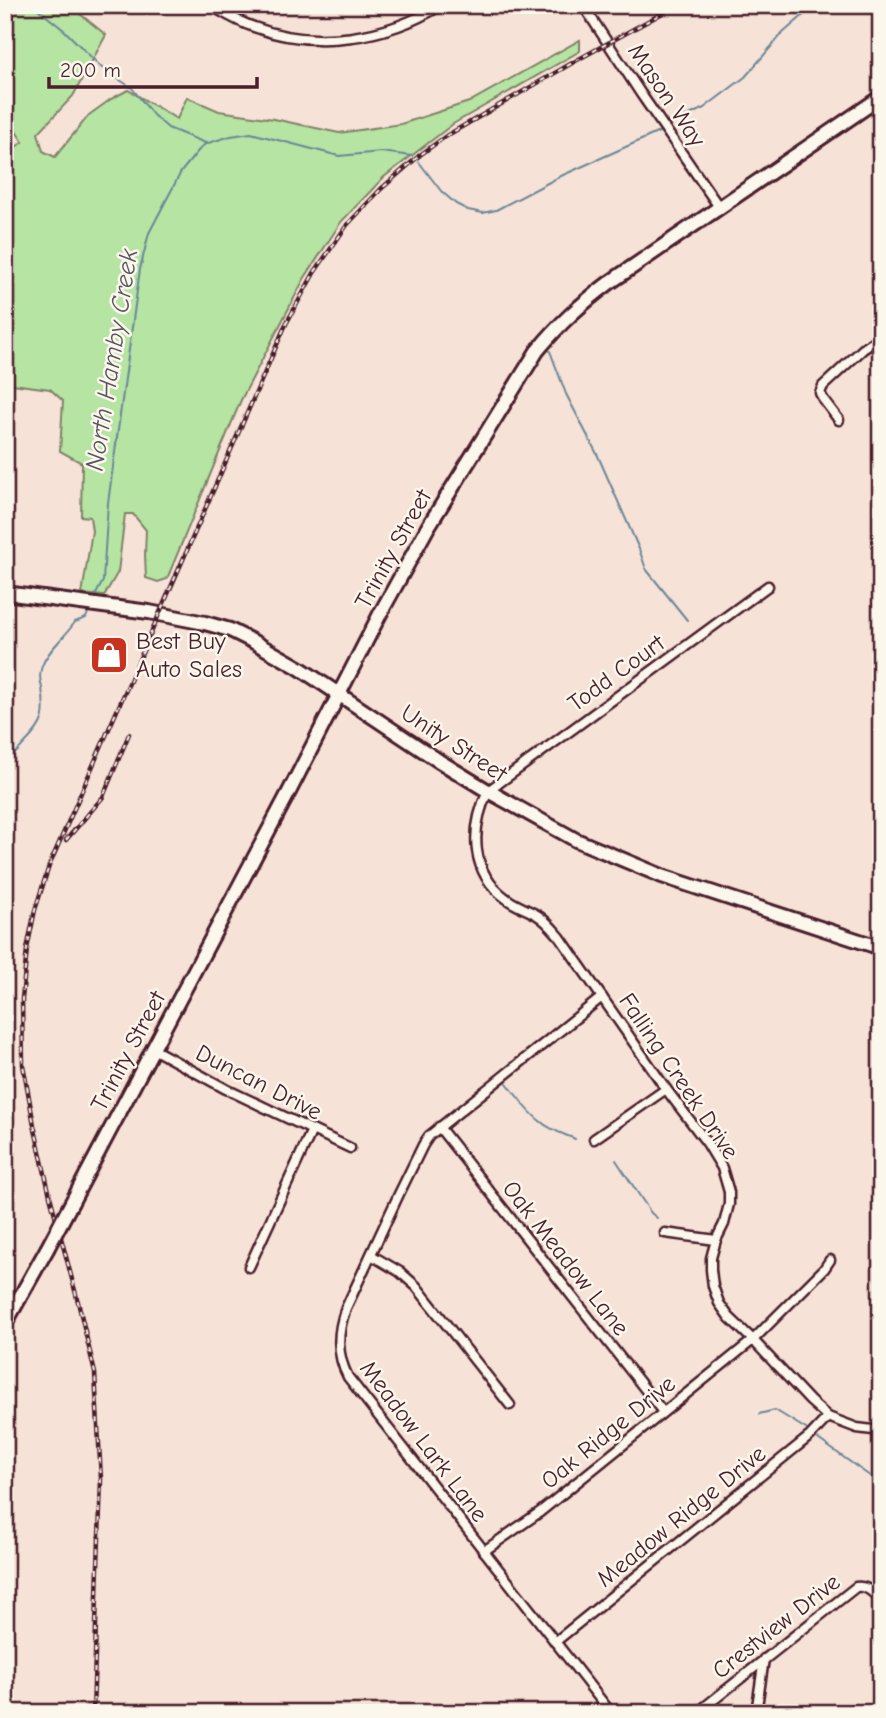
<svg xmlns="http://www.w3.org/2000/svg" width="886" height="1718" font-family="'Comic Neue',sans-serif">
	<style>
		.green { fill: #b5e4a3; stroke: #808267; stroke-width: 2 }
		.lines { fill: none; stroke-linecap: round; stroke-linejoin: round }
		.stream { stroke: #6b8798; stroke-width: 2 }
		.street-casing { stroke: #4a1f2b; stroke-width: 13 }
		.secondary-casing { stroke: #4a1f2b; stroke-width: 18 }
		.street { stroke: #fbf7ec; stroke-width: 8 }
		.secondary { stroke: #fbf7ec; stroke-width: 12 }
		.rail-casing { stroke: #4a1f2b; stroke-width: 4.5 }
		.rail { stroke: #fbf7ec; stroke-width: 2; stroke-dasharray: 5; stroke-linecap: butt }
		.secondary-bridge-casing { stroke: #4a1f2b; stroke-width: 18; stroke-linecap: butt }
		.secondary-bridge { stroke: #fbf7ec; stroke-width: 12 }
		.labels { text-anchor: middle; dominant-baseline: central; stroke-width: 5; stroke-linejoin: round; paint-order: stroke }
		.street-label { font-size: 24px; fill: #4a1f2b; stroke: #fbf7ec }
		.poi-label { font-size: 24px; fill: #4a1f2b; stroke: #fbf7ec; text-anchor: start }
		.water-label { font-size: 26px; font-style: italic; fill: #5a5361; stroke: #fbf7ec }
	</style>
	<rect width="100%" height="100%" fill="#f6e2d7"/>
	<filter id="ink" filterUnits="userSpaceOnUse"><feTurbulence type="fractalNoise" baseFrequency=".0143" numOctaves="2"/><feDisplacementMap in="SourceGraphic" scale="14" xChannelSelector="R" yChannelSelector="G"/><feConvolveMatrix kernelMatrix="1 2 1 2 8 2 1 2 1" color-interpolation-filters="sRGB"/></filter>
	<g filter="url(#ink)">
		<path class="green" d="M5 5H69L106 35 73 96 38 133 43 151 55 157 89 115 111 99 128 90 177 119 187 97 219 111 274 119 339 133 401 124 469 102 580 40V51L453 124 384 177 341 222 304 279 241 400 167 579 158 582 146 578 145 555 146 530 133 514H125L118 572 104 596 82 594 92 531 90 517 81 516 82 463 60 451 63 401 50 389 5 383V154L23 142 5 115Z"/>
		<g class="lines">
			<g class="stream">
				<path d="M33 5 65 31 102 68 132 88 153 115 168 128 208 144"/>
				<path d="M673 123 704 108 745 77 783 33 815 5"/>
				<path d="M419 162 441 191 456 204 468 210 483 213 496 210 561 176 659 132"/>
				<path d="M550 351 566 394 598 456 639 549 646 569 687 620"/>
				<path d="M94 598 103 581 108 503 140 269 149 233 181 172 198 151 205 144 231 136 251 133 339 156 381 152 412 156"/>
				<path d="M5 761C14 757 18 750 25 743 45 723 46 715 42 688 40 680 39 674 42 666 47 651 63 639 72 626L75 622 86 618 89 610"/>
				<path d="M507 1083C517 1096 527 1111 540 1121 550 1130 563 1134 575 1139"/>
				<path d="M616 1160 651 1213 657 1218"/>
				<path d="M759 1414 775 1410 806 1429"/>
				<path d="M818 1439 881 1484"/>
			</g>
			<defs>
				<g id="street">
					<path d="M210 5C224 13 238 22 254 27 314 50 387 39 441 5"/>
					<path d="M583 5 641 94 719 207"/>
					<path d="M839 420 823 399 820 393 823 386 863 349 881 337"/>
					<path d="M768 586 488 791C470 829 470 873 507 899 516 906 527 909 537 915 546 920 553 929 560 937L666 1089 707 1143 722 1168 729 1192V1204L724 1224 716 1240 711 1258V1270L713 1286 719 1303 729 1317 753 1340 810 1401 828 1417 857 1428 881 1431"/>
					<path d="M602 997 429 1136 423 1145 399 1194 346 1308C337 1332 336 1354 348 1377L611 1713"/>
					<path d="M153 1049 226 1089 350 1148"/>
					<path d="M439 1127 663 1412"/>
					<path d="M594 1139 666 1089"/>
					<path d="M665 1233 716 1240"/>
					<path d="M371 1255 400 1272 416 1286 510 1405"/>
					<path d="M249 1267 312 1130"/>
					<path d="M484 1551 540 1512 753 1340 824 1269 830 1260"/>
					<path d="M555 1642 810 1436 828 1417"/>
					<path d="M697 1713 856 1587C867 1585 873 1593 881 1600"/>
					<path d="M756 1713 764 1659"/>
				</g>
				<g id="secondary">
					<path d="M5 593 149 612 205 623 230 630 254 642 298 667 439 761 488 791 576 840 662 876 881 948"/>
					<path d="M72 1202 290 790 380 614 428 527 537 351C560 323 580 305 609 283L881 97"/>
					<path d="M5 1324 47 1249"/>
				</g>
			</defs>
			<use href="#street" class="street-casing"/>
			<use href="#secondary" class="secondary-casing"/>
			<use href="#street" class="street"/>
			<use href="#secondary" class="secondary"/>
			<defs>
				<g id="rail">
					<path d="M66 840 103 797 129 734"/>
					<path d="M93 1713 101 1479 95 1373 78 1302 50 1196 34 1125 23 1065 22 999 27 949 35 910 49 866 286 324 314 273 347 225 381 189 420 155 446 136 579 59 677 5"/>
				</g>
			</defs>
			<use href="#rail" class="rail-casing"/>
			<use href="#rail" class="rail"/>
			<defs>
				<path id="secondary-bridge" d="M47 1249 72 1202"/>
			</defs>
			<use href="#secondary-bridge" class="secondary-bridge-casing"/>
			<use href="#secondary-bridge" class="secondary-bridge"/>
		</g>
	</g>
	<defs>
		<symbol id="shop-square" viewBox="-11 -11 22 22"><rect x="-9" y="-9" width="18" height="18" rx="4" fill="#c8321e" stroke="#fbf7ec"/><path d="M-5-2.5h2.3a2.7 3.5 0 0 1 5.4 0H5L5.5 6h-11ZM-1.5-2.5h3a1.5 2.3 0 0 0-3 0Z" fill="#fff"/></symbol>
	</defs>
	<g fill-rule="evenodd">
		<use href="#shop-square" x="87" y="633" width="44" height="44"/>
	</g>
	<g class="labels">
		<g class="street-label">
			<text transform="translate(667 95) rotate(56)">Mason Way</text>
			<text transform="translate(393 549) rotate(-61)">Trinity Street</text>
			<text transform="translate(616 673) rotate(-36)">Todd Court</text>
			<text transform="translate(454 743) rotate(33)">Unity Street</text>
			<text transform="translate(128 1051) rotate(-62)">Trinity Street</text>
			<text transform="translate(679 1076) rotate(56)">Falling Creek Drive</text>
			<text transform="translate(259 1082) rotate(27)">Duncan Drive</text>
			<text transform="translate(566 1258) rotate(52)">Oak Meadow Lane</text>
			<text transform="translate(608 1432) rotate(-39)">Oak Ridge Drive</text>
			<text transform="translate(424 1441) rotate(53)">Meadow Lark Lane</text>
			<text transform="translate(681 1516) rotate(-39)">Meadow Ridge Drive</text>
			<text transform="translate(776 1626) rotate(-38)">Crestview Drive</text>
		</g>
		<g class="poi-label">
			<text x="136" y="641">Best Buy<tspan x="136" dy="28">Auto Sales</tspan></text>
		</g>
		<g class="water-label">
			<text transform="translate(112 360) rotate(-81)">North Hamby Creek</text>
		</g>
	</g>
	<rect width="886" height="1718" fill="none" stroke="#fbf7ec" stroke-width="28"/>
	<rect x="14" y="14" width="858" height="1690" fill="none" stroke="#4a1f2b" stroke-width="2.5" filter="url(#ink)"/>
	<path d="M49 77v10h208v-10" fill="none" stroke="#4a1f2b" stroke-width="3.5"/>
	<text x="60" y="77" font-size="21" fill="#4a1f2b" stroke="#fbf7ec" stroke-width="5" paint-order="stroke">200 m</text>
</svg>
